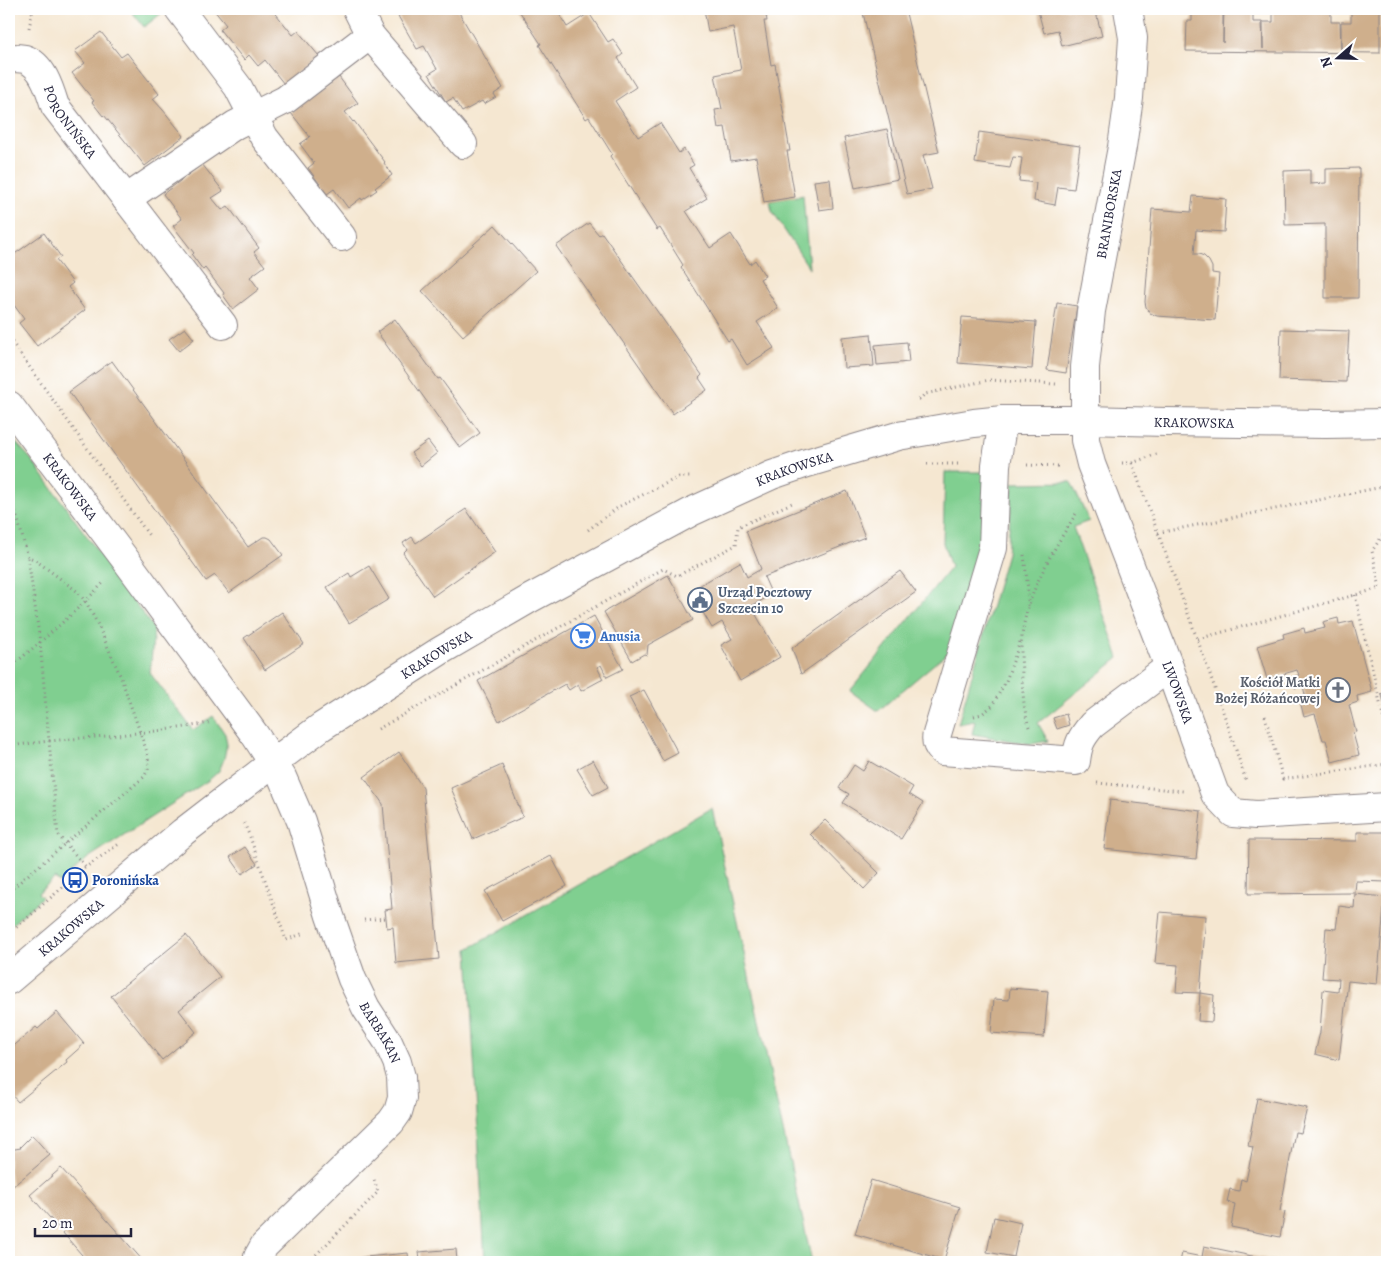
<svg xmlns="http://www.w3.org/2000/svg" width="1396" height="1271" font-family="Alegreya,serif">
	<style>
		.green { fill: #80cf90; stroke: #517866 }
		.building { fill: #cfaf8c }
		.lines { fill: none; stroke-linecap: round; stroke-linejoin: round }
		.minor-casing { stroke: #8c8486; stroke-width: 30 }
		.path { stroke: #8c8486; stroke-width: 3; stroke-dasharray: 1 4; stroke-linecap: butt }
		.minor { stroke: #fff; stroke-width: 28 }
		.labels { text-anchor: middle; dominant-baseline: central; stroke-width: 4; stroke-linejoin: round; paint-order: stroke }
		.street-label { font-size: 14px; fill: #22223b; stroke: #fff }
		.service-label { font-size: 14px; font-weight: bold; fill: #4e5e75; stroke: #fff; text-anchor: start }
		.shop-label { font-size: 14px; font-weight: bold; fill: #366cbe; stroke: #fff; text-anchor: start }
		.worship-label { font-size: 14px; font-weight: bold; fill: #5b616d; stroke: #fff; text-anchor: end }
		.transit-label { font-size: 14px; font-weight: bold; fill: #164399; stroke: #fff; text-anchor: start }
	</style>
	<rect width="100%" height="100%" fill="#fff"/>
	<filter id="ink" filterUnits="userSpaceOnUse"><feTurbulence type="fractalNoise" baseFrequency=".02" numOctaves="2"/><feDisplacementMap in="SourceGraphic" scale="10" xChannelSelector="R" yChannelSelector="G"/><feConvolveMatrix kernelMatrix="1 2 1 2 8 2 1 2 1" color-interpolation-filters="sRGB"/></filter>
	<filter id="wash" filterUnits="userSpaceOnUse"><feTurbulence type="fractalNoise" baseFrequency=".0096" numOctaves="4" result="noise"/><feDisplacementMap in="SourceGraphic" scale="20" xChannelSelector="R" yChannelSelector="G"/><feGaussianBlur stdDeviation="1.12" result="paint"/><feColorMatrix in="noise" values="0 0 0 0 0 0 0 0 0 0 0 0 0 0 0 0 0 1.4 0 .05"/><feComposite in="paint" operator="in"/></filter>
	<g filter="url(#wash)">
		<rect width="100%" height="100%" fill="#f5e7d1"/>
		<g class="green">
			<path d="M130 9H167L144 27Z"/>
			<path d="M803 195 809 268 772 211 770 201Z"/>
			<path d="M9 435 31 459 154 629 150 673 193 730 213 716 225 734 227 743 224 759 219 771 209 780 88 858 59 883 55 878 38 893 42 897 9 927Z"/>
			<path d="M945 472H985L983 549 952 649 878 711 850 691 951 567 943 543Z"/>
			<path d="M1071 482 1089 521 1073 527 1119 658 1038 723 1048 741 1031 744 972 734 975 721 958 724 1007 553 1013 483Z"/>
			<path d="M712 808 812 1262H485L468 949Z"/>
		</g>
		<g id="blocks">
			<g class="building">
				<path d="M213 9H272L293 35 298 31 319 56 284 84 265 60 258 66 249 55 244 60 220 30 226 25Z"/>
				<path d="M402 9H457L503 88 494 94 496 97 484 104 482 101 462 112 453 98 446 102 429 74 437 69 424 46 417 49 398 16 404 12Z"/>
				<path d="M518 9H556L567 27 589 13 608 42 613 39 623 54 618 58 636 87 615 101 638 137 660 123 679 153 684 149 694 165 689 168 707 198 686 211 710 248 731 234 750 264 755 260 765 276 760 279 778 308 757 322 774 348 747 365 731 339 728 341 681 267 683 265 660 228 657 230 610 156 612 154 589 117 586 119 539 45 541 44Z"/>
				<path d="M704 9H765L767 21H764L771 65 775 64 790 151H787L795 197 764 202 756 157 731 161 725 127 718 128 715 110 722 109 715 75 741 70 733 27 708 32Z"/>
				<path d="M862 9H905L939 152 923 155 932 189 907 194Z"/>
				<path d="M1046 9H1095L1102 36 1062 46 1058 30 1044 33 1038 11Z"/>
				<path d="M1192 9H1223V43L1224 9H1253V22H1262L1263 49V22H1273V9H1331V22H1340L1341 49V22H1351V9H1380V53L1186 51 1187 21H1192Z"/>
				<path d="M101 32 121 57 127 53 159 94 153 99 163 110 184 136 145 166 104 115 103 116 92 102 94 101 72 73 85 63 75 51Z"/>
				<path d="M339 77 358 103 345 112 353 122 354 121 385 162 384 163 392 175 375 188 377 190 362 200 361 198 348 208 334 189 327 194 308 168 314 163 300 144 310 137 291 113Z"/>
				<path d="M887 129 898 179 855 188 844 138Z"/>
				<path d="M979 132 1080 146 1074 189 1058 187 1055 205 1034 201 1036 183 1019 181 1022 158 1013 157 1010 168 975 163Z"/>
				<path d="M202 164 223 191 212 198 222 210 228 206 259 248 254 252 265 266 250 277 259 289 233 309 223 295 224 293 205 268 203 270 192 255 194 253 173 226 182 219 163 194Z"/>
				<path d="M1359 168 1358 298H1325V224L1285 225 1284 171 1310 170V184L1326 183V169Z"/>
				<path d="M830 179 833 208 819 210 814 181Z"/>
				<path d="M1193 196 1226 199 1224 232 1196 230 1194 254H1199L1204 256 1209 261 1212 267V273L1219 274 1215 320 1157 316 1150 313 1146 307 1145 302 1152 209 1191 212Z"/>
				<path d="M589 223 599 235 602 233 702 375 699 378 707 390 673 414 556 246Z"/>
				<path d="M495 225 536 271 463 336 422 291Z"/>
				<path d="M44 233 61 257 56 260 73 283 68 287 85 310 37 346 19 323 24 319 9 298V295L12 293 9 287V258Z"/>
				<path d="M1057 303 1077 306 1066 373 1047 370Z"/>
				<path d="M962 317 1036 322 1032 369 958 363Z"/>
				<path d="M395 319 438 379 440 378 480 433 460 448 377 332Z"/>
				<path d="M185 328 194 339 179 351 169 339Z"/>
				<path d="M1281 329 1349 331 1346 382 1279 380Z"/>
				<path d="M871 334 874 366 844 368 842 337Z"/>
				<path d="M907 342 909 362 877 365 875 345Z"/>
				<path d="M112 361 248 547 263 537H267L271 539 283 555 229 593 215 575 206 581 69 392Z"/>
				<path d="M428 441 437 453 421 466 411 453Z"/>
				<path d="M847 491 865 537 764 577 772 595 751 606 780 657 740 681 721 645 732 639 722 622 712 628 694 597 701 593 697 587 740 562 747 577 761 569 746 531Z"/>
				<path d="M466 509 495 552 433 596 403 553 407 549 403 543 412 537 416 543Z"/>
				<path d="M369 566 389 599 349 623 327 587 349 573 351 577Z"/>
				<path d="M900 571 916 592 801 674 792 648Z"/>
				<path d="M668 575 693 620 648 645 647 655 644 654 632 661 604 612Z"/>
				<path d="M282 612 304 644 265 670 244 638Z"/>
				<path d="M594 616 623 669 607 677 601 665 597 667 603 679 581 691 578 684 569 690 565 684 499 721 478 681Z"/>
				<path d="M1338 618 1339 624 1353 621 1372 692 1357 696 1358 702 1349 705 1356 732 1353 733 1359 755 1332 762 1326 740H1323L1315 714 1304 717 1300 701 1306 699 1303 686 1295 688 1293 677 1299 675 1297 670 1267 679 1257 646 1284 638 1283 634 1304 628 1305 633 1325 628 1323 622Z"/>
				<path d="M644 690 678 753 663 761 629 697Z"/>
				<path d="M1387 692V714L1382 695 1380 694Z"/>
				<path d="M1066 714 1069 725 1057 729 1053 718Z"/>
				<path d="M399 752 423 788 439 959 396 963 393 927 387 928 386 918 385 910 392 909 383 804 364 777Z"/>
				<path d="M593 760 608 787 593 795 577 769Z"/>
				<path d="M869 761 913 787 909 794 923 803 901 839 843 803 849 794 839 788 854 765 863 771Z"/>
				<path d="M502 765 523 817 473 839 451 788Z"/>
				<path d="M1110 800 1201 811 1196 859 1104 849Z"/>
				<path d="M825 820 879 873 864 889 810 834Z"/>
				<path d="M1357 832H1387V882L1356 881 1355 893 1248 894 1249 840 1357 841Z"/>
				<path d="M245 847 257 864 242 874 230 857Z"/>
				<path d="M551 856 567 886 502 921 485 891Z"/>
				<path d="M1355 894 1385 897 1377 984 1348 981 1339 1060 1315 1054 1320 1032 1323 990 1338 992 1339 979 1322 978 1326 928 1336 929 1339 906 1354 908Z"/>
				<path d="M1160 912 1206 916 1200 993 1176 992 1178 965 1155 963Z"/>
				<path d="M186 935 220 977 179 1010 196 1032 162 1060 111 996Z"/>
				<path d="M1010 988 1048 991 1044 1037 991 1033 994 999 1009 1000Z"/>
				<path d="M1200 993 1214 995 1212 1022 1198 1021Z"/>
				<path d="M57 1012 84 1044 66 1060 67 1062 18 1102 9 1092V1071L11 1069 9 1067V1050L36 1027 38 1029Z"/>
				<path d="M1257 1098 1307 1108 1301 1133 1295 1132 1280 1211 1285 1212 1280 1237 1231 1227 1235 1204 1227 1202 1230 1189 1239 1191 1241 1179 1246 1181 1253 1147 1248 1146Z"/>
				<path d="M32 1135 50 1155 12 1187 9 1167V1150L21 1148 20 1147Z"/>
				<path d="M61 1168 144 1262H88L30 1195Z"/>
				<path d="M871 1180 960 1207 944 1260 855 1234Z"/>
				<path d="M994 1217 1021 1223 1014 1257 987 1252Z"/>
				<path d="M1204 1246 1276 1261V1262H1180L1182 1253 1202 1257Z"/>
				<path d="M456 1249 457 1262H411V1261L420 1260 419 1252Z"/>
				<path d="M408 1253 409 1262H344V1259Z"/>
			</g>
		</g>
	</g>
	<g filter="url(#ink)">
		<use href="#blocks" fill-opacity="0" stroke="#8c8486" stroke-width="1"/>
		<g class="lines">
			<defs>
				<g id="minor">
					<path d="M179 9 238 87 264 137 342 237"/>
					<path d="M357 9 370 35"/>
					<path id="s1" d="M1128 9 1133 38 1129 98 1122 147 1091 311 1085 367V440L1091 464 1169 667 1215 794 1233 813 1256 815 1387 807"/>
					<path id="s2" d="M9 58C14 58 20 58 25 59 43 65 50 90 55 106L223 325"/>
					<path d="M126 199 235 125 285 100 370 35 463 144"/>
					<path id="s3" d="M9 405 125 559 255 735 282 777 301 821 330 916 352 979 366 1008 388 1042 397 1062 401 1077 402 1098 398 1112 391 1122 264 1246 258 1257 257 1262"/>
					<path d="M1003 420 996 465 993 548 937 734C935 741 936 745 942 751L1076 761C1078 744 1081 738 1092 725L1169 667"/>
					<path id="s4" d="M9 980 183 832 274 762 321 727 440 651 531 598 693 511 772 475 807 463 898 436 974 423 1003 420H1085L1166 422 1326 424 1387 423"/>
				</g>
			</defs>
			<use href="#minor" class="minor-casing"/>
			<g class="path">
				<path d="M29 28 33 9"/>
				<path d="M9 338 150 537"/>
				<path d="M919 400 925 394 989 380 1056 384"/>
				<path d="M1122 463H1132L1157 454"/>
				<path d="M1132 463C1171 569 1212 674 1246 781"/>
				<path d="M927 464H966"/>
				<path d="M1027 465 1061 466"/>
				<path d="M9 488 28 557"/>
				<path d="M588 530 620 506 679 477H692"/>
				<path d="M1158 533 1387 486"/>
				<path d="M1024 555 1028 589V606"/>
				<path d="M1355 595 1387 733"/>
				<path d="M1198 639 1380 588 1372 551 1387 529"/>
				<path d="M9 668C42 641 75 613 105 581"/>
				<path d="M974 716 982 714 992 706 1006 681 1021 639"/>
				<path d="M1265 716 1283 779 1387 764"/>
				<path d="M1029 727C1024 711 1023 695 1022 678 1022 669 1021 659 1021 650 1022 599 1051 554 1077 512"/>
				<path d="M378 729 663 569 677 576 736 545 738 527 792 503"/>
				<path d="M9 746 49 741 58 835 86 867"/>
				<path d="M1097 783 1183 791"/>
				<path d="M244 823 250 837 286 940 304 933"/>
				<path d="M9 891 144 777 148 770 149 763 147 752 120 675 98 625 86 602 78 592 34 559 28 557 40 642 49 741C102 736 156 733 209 723"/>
				<path d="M364 920 386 918"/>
				<path d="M9 934 86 867 119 844"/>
				<path d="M309 1262 378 1192 374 1179"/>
			</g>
			<use href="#minor" class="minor"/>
		</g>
	</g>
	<defs>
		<symbol id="civic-ring" viewBox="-11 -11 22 22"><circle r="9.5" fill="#fff" stroke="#5c6f8a" stroke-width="1.5"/><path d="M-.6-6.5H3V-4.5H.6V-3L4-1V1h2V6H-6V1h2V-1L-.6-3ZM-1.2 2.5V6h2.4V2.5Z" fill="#5c6f8a"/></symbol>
		<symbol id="supermarket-ring" viewBox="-11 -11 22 22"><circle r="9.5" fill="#fff" stroke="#3f7fe0" stroke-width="1.5"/><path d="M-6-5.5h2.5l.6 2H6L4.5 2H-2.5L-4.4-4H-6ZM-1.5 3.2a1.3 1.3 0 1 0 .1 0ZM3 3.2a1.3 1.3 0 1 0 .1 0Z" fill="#3f7fe0"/></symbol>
		<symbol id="church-ring" viewBox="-11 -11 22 22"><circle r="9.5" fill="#fff" stroke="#6b7280" stroke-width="1.5"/><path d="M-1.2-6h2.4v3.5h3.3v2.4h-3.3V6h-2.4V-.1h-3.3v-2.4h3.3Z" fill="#6b7280"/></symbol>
		<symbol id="bus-ring" viewBox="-11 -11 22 22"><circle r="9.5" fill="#fff" stroke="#1a4fb4" stroke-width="1.5"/><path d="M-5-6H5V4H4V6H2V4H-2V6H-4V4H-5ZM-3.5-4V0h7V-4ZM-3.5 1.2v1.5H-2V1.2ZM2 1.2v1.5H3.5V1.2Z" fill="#1a4fb4"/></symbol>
	</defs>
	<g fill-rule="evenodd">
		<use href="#civic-ring" x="686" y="586" width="28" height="28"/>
		<use href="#supermarket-ring" x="569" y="622" width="28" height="28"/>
		<use href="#church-ring" x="1324" y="676" width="28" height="28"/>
		<use href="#bus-ring" x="61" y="866" width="28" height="28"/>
	</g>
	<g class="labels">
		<g class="street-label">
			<text stroke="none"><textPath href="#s2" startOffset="95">PORONIŃSKA</textPath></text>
			<text transform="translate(1109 214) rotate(-80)">BRANIBORSKA</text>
			<text stroke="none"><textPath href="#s4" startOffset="1348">KRAKOWSKA</textPath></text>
			<text stroke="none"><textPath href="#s4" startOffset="942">KRAKOWSKA</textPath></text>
			<text stroke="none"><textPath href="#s3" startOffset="102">KRAKOWSKA</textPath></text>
			<text stroke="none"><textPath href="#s4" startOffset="538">KRAKOWSKA</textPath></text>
			<text stroke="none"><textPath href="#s1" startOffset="704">LWOWSKA</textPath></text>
			<text stroke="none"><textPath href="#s4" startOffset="81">KRAKOWSKA</textPath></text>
			<text stroke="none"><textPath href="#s3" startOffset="736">BARBAKAN</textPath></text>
		</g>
		<g class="service-label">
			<text x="718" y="592">Urząd Pocztowy<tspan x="718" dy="16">Szczecin 10</tspan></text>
		</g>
		<g class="shop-label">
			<text x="600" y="636">Anusia</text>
		</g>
		<g class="worship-label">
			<text x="1320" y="682">Kościół Matki<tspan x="1320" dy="16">Bożej Różańcowej</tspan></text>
		</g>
		<g class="transit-label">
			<text x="92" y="880">Poronińska</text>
		</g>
	</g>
	<rect width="1396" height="1271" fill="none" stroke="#fff" stroke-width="30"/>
	<g transform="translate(1338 58) rotate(250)" stroke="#ffffff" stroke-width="4" paint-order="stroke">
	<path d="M0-4L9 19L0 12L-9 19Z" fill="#22223b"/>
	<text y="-8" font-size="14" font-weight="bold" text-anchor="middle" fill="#22223b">N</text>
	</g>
	<path d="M35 1228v8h96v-8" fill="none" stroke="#22223b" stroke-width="2.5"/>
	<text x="42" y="1228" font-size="15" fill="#22223b" stroke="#ffffff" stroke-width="4" paint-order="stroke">20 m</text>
</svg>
